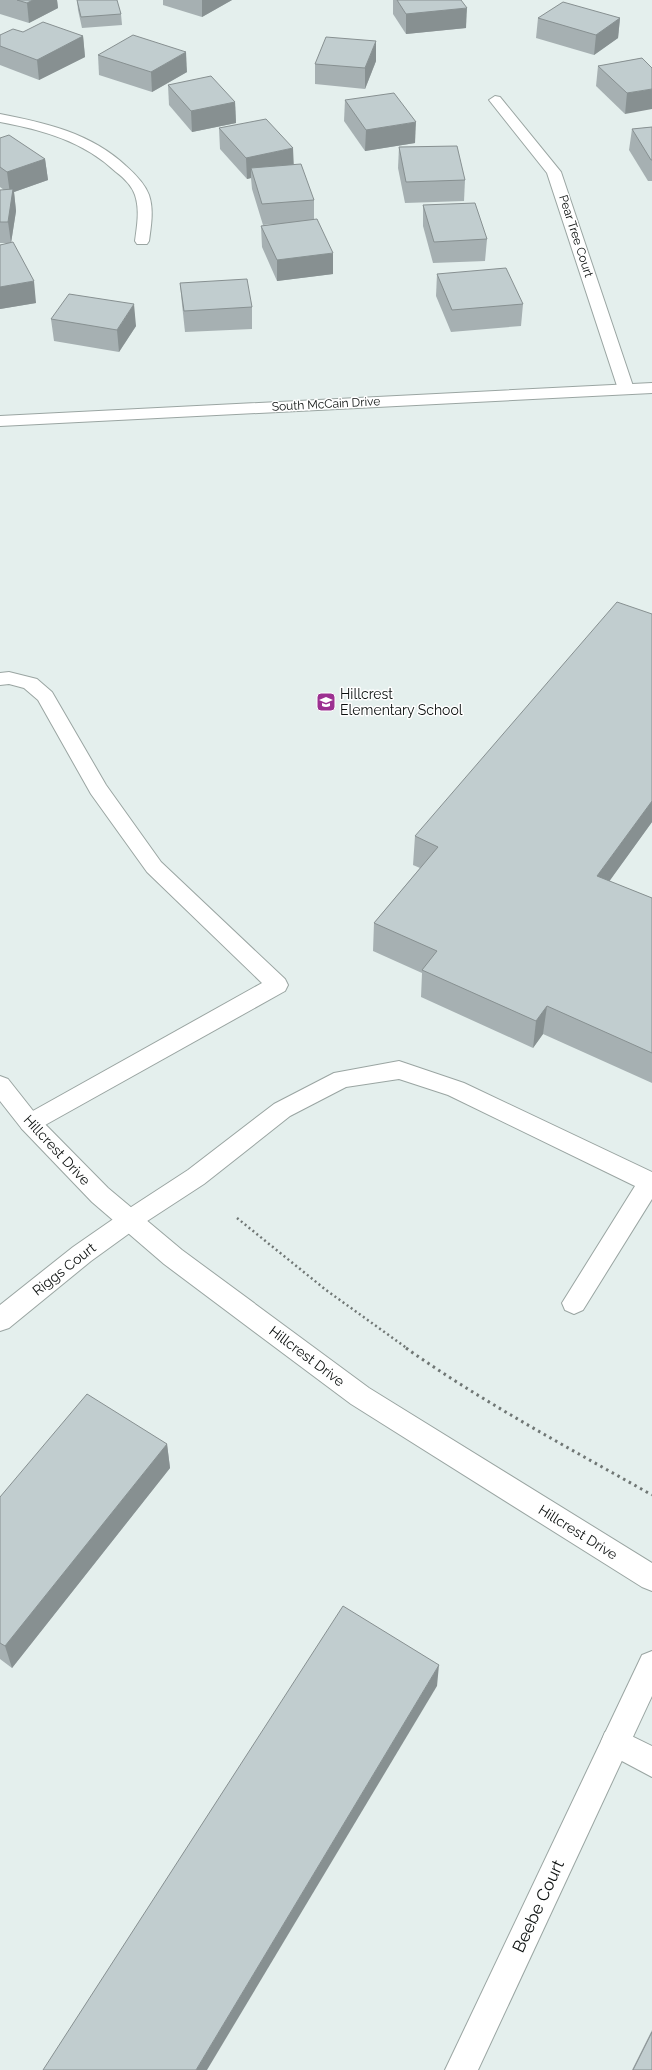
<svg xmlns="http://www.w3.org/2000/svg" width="652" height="2070" font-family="Raleway,sans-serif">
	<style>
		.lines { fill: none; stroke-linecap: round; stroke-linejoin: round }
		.service-casing { stroke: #9aa5a2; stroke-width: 2 }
		.minor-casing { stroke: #9aa5a2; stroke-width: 2 }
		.tertiary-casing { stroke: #9aa5a2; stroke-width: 2 }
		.path-far1 { stroke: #707775; stroke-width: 2.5; stroke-dasharray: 2 3; stroke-linecap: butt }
		.path { stroke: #707775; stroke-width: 3; stroke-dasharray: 2.5 4; stroke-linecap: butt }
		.service { fill: #fff; fill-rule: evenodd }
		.minor { fill: #fff; fill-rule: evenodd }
		.tertiary { fill: #fff; fill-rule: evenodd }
		.wall { fill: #a6b0b2 }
		.shaded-wall { fill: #879091 }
		.building { fill: #c1cdcf; stroke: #879091 }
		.labels { text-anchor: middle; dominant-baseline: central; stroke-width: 3; stroke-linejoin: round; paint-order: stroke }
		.far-street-label { font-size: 12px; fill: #0c100f; stroke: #fff }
		.poi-label { font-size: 14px; fill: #0c100f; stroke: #fff; text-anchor: start }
		.street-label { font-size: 14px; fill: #0c100f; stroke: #fff }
		.near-street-label { font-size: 17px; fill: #0c100f; stroke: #fff }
	</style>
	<rect width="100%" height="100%" fill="#e4efed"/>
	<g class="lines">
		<defs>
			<g id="service">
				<path d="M9 672 37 679 52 692 106 785 161 862 285 979 288 985 285 991 38 1129 30 1132 22 1129 19 1123 22 1117 262 983 147 872 91 794 38 700 24 688 9 684 0 685V673Z"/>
				<path d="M399 1061 464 1083 652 1172V1199L583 1310 574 1314 565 1310 562 1303 635 1186 448 1095 399 1079 346 1087 290 1116 204 1184 138 1227 130 1230 122 1227 118 1220 122 1213 188 1170 274 1104 334 1073Z"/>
				<path d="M615 1728 652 1746V1777L605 1752 601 1742 605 1732Z"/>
			</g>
			<g id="minor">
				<path d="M495 96 500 97 561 172 634 389 632 392H620L618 389 547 173 489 100Z"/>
				<path d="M0 114C46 123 91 133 126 166 135 174 145 184 149 195 154 210 151 226 149 241L147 244H137L135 241C137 226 140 210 135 195 132 186 124 178 116 172 83 141 43 130 0 122Z"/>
				<path d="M130 1210 138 1213 142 1220 138 1227 91 1261 9 1328 0 1331V1305L73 1247 122 1213Z"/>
				<path d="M652 1651V1696L478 2070H445L642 1655Z"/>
			</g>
			<g id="tertiary">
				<path d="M652 383V393L0 426V416Z"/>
				<path d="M0 1076 8 1079 38 1117 108 1188 182 1250 369 1388 652 1563V1591L642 1587 351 1404 164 1264 92 1202 22 1129 0 1101Z"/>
			</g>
		</defs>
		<use href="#service" class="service-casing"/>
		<use href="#minor" class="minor-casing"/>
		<use href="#tertiary" class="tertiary-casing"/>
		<path class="path-far1" d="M237 1218 326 1290 408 1349"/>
		<path class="path" d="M406 1348C484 1403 569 1448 652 1495"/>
		<use href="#service" class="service"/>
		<use href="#minor" class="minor"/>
		<use href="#tertiary" class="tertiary"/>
	</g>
	<g class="wall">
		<path d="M0 0H57L58 8 29 23 0 14Z"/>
		<path d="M77 0 121 14 122 25 82 28 78 10Z"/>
		<path d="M163 0H232L202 17 163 5Z"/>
		<path d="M393 0H461L466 28 406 34 393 14Z"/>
		<path d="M538 18H620L618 38 594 55 536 38Z"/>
		<path d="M23 32 83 36 85 57 39 80 0 65V35Z"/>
		<path d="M98 55 187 72 152 92 99 75Z"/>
		<path d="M642 58 625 114 596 86 598 66Z"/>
		<path d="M376 61 365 89 315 84V64Z"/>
		<path d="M168 85 235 102 236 123 192 132 169 105Z"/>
		<path d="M345 100 415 143 365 151 344 121Z"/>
		<path d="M652 127V181H648L629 150 632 129Z"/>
		<path d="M219 128 294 165 314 200V220L333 274 277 281 262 247 261 226 274 224 263 225 252 189 251 178 247 179 220 149Z"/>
		<path d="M0 138 45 159 48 180 14 192 16 211 11 243 36 303 0 309V245L8 243H0V190H4L0 187Z"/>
		<path d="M399 147 465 180 464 201 405 203 398 168Z"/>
		<path d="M423 205 487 239 485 261 433 263 423 226Z"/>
		<path d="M437 274 523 304 521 326 451 332 436 296Z"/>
		<path d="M180 283 252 307V329L185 332 182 304Z"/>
		<path d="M51 319 136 326 119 352 54 341Z"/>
		<path d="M652 614V822L609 881 652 898V1083L543 1034 533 1048 421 997 422 973 373 951 374 923 420 868 413 865 415 836Z"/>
		<path d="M167 1444 170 1468 12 1668 0 1659V1497Z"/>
		<path d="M652 2030V2070H632Z"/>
	</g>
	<g class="shaded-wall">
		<path d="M33 0H57L58 8 29 23 27 3Z"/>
		<path d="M202 0H232L202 17Z"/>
		<path d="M467 8 466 28 406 34V14Z"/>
		<path d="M620 18 618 38 594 55 596 35Z"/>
		<path d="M83 36 85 57 39 80 37 60Z"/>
		<path d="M376 41V61L365 89V68Z"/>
		<path d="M186 52 187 72 152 92 151 72Z"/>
		<path d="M652 89V109L625 114 627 93Z"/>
		<path d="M235 102 236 123 192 132 191 111Z"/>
		<path d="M416 122 415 143 365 151 366 130Z"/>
		<path d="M293 148 294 169 251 168V178L247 179 246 158Z"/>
		<path d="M45 159 48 180 14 192 16 211 11 243 8 222 10 194 7 172Z"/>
		<path d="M333 253V274L277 281V260Z"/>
		<path d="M34 281 36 303 0 309V287Z"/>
		<path d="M134 304 136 326 119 352 117 330Z"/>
		<path d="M652 801V822L593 904 597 876Z"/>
		<path d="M547 1006 543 1034 533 1048 536 1021Z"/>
		<path d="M167 1444 170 1468 12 1668 5 1646Z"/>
		<path d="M439 1665 437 1686 207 2070H196Z"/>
	</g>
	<g class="building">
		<path d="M17 0H33L27 3Z"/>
		<path d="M77 0H117L121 14 81 17Z"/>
		<path d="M397 0H461L467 8 406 14Z"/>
		<path d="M563 2 620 18 596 35 538 18Z"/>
		<path d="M43 22 83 36 37 60 0 46V35L13 29 23 32Z"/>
		<path d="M133 35 186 52 151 72 98 55Z"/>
		<path d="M326 37 376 41 365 68 315 64Z"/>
		<path d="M642 58 652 68V89L627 93 598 66Z"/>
		<path d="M211 76 235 102 191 111 168 85Z"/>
		<path d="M394 93 416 122 366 130 345 100Z"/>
		<path d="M266 119 293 148 246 158 219 128Z"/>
		<path d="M652 127V160H651L632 129Z"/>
		<path d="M9 135 45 159 7 172 0 167V138Z"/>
		<path d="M457 146 465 180 406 182 399 147Z"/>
		<path d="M301 164 314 200 262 204 251 168Z"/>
		<path d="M13 189 8 222H0V190Z"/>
		<path d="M475 203 487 239 434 242 423 205Z"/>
		<path d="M317 219 333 253 277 260 261 226Z"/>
		<path d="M13 242 34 281 0 287V245Z"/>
		<path d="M506 268 523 304 452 310 437 274Z"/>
		<path d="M247 279 252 307 184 311 180 283Z"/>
		<path d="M69 294 134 304 117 330 51 319Z"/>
		<path d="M617 602 652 614V801L597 876 652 898V1053L547 1006 536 1021 422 970 437 951 374 923 438 847 415 836Z"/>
		<path d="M87 1394 167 1444 5 1646 0 1643V1497Z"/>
		<path d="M343 1606 439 1665 196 2070H43Z"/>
		<path d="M652 2032V2070H633Z"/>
	</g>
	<defs>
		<symbol id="school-square" viewBox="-11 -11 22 22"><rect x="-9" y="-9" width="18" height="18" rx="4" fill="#9c3091" stroke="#fff"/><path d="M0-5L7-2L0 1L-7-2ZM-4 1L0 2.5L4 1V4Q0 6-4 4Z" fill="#fff"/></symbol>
	</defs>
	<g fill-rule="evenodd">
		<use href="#school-square" x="315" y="691" width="22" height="22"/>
	</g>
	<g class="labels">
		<g class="far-street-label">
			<text transform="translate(576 236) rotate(72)">Pear Tree Court</text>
			<text transform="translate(326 404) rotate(-3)">South McCain Drive</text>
		</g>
		<g class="poi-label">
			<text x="340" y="694">Hillcrest<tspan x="340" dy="16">Elementary School</tspan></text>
		</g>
		<g class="street-label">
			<text transform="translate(57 1150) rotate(47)">Hillcrest Drive</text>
			<text transform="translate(64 1269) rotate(-38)">Riggs Court</text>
			<text transform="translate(307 1356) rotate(37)">Hillcrest Drive</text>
			<text transform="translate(578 1532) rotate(32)">Hillcrest Drive</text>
		</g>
		<g class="near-street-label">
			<text transform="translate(538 1906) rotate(-65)">Beebe Court</text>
		</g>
	</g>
</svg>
